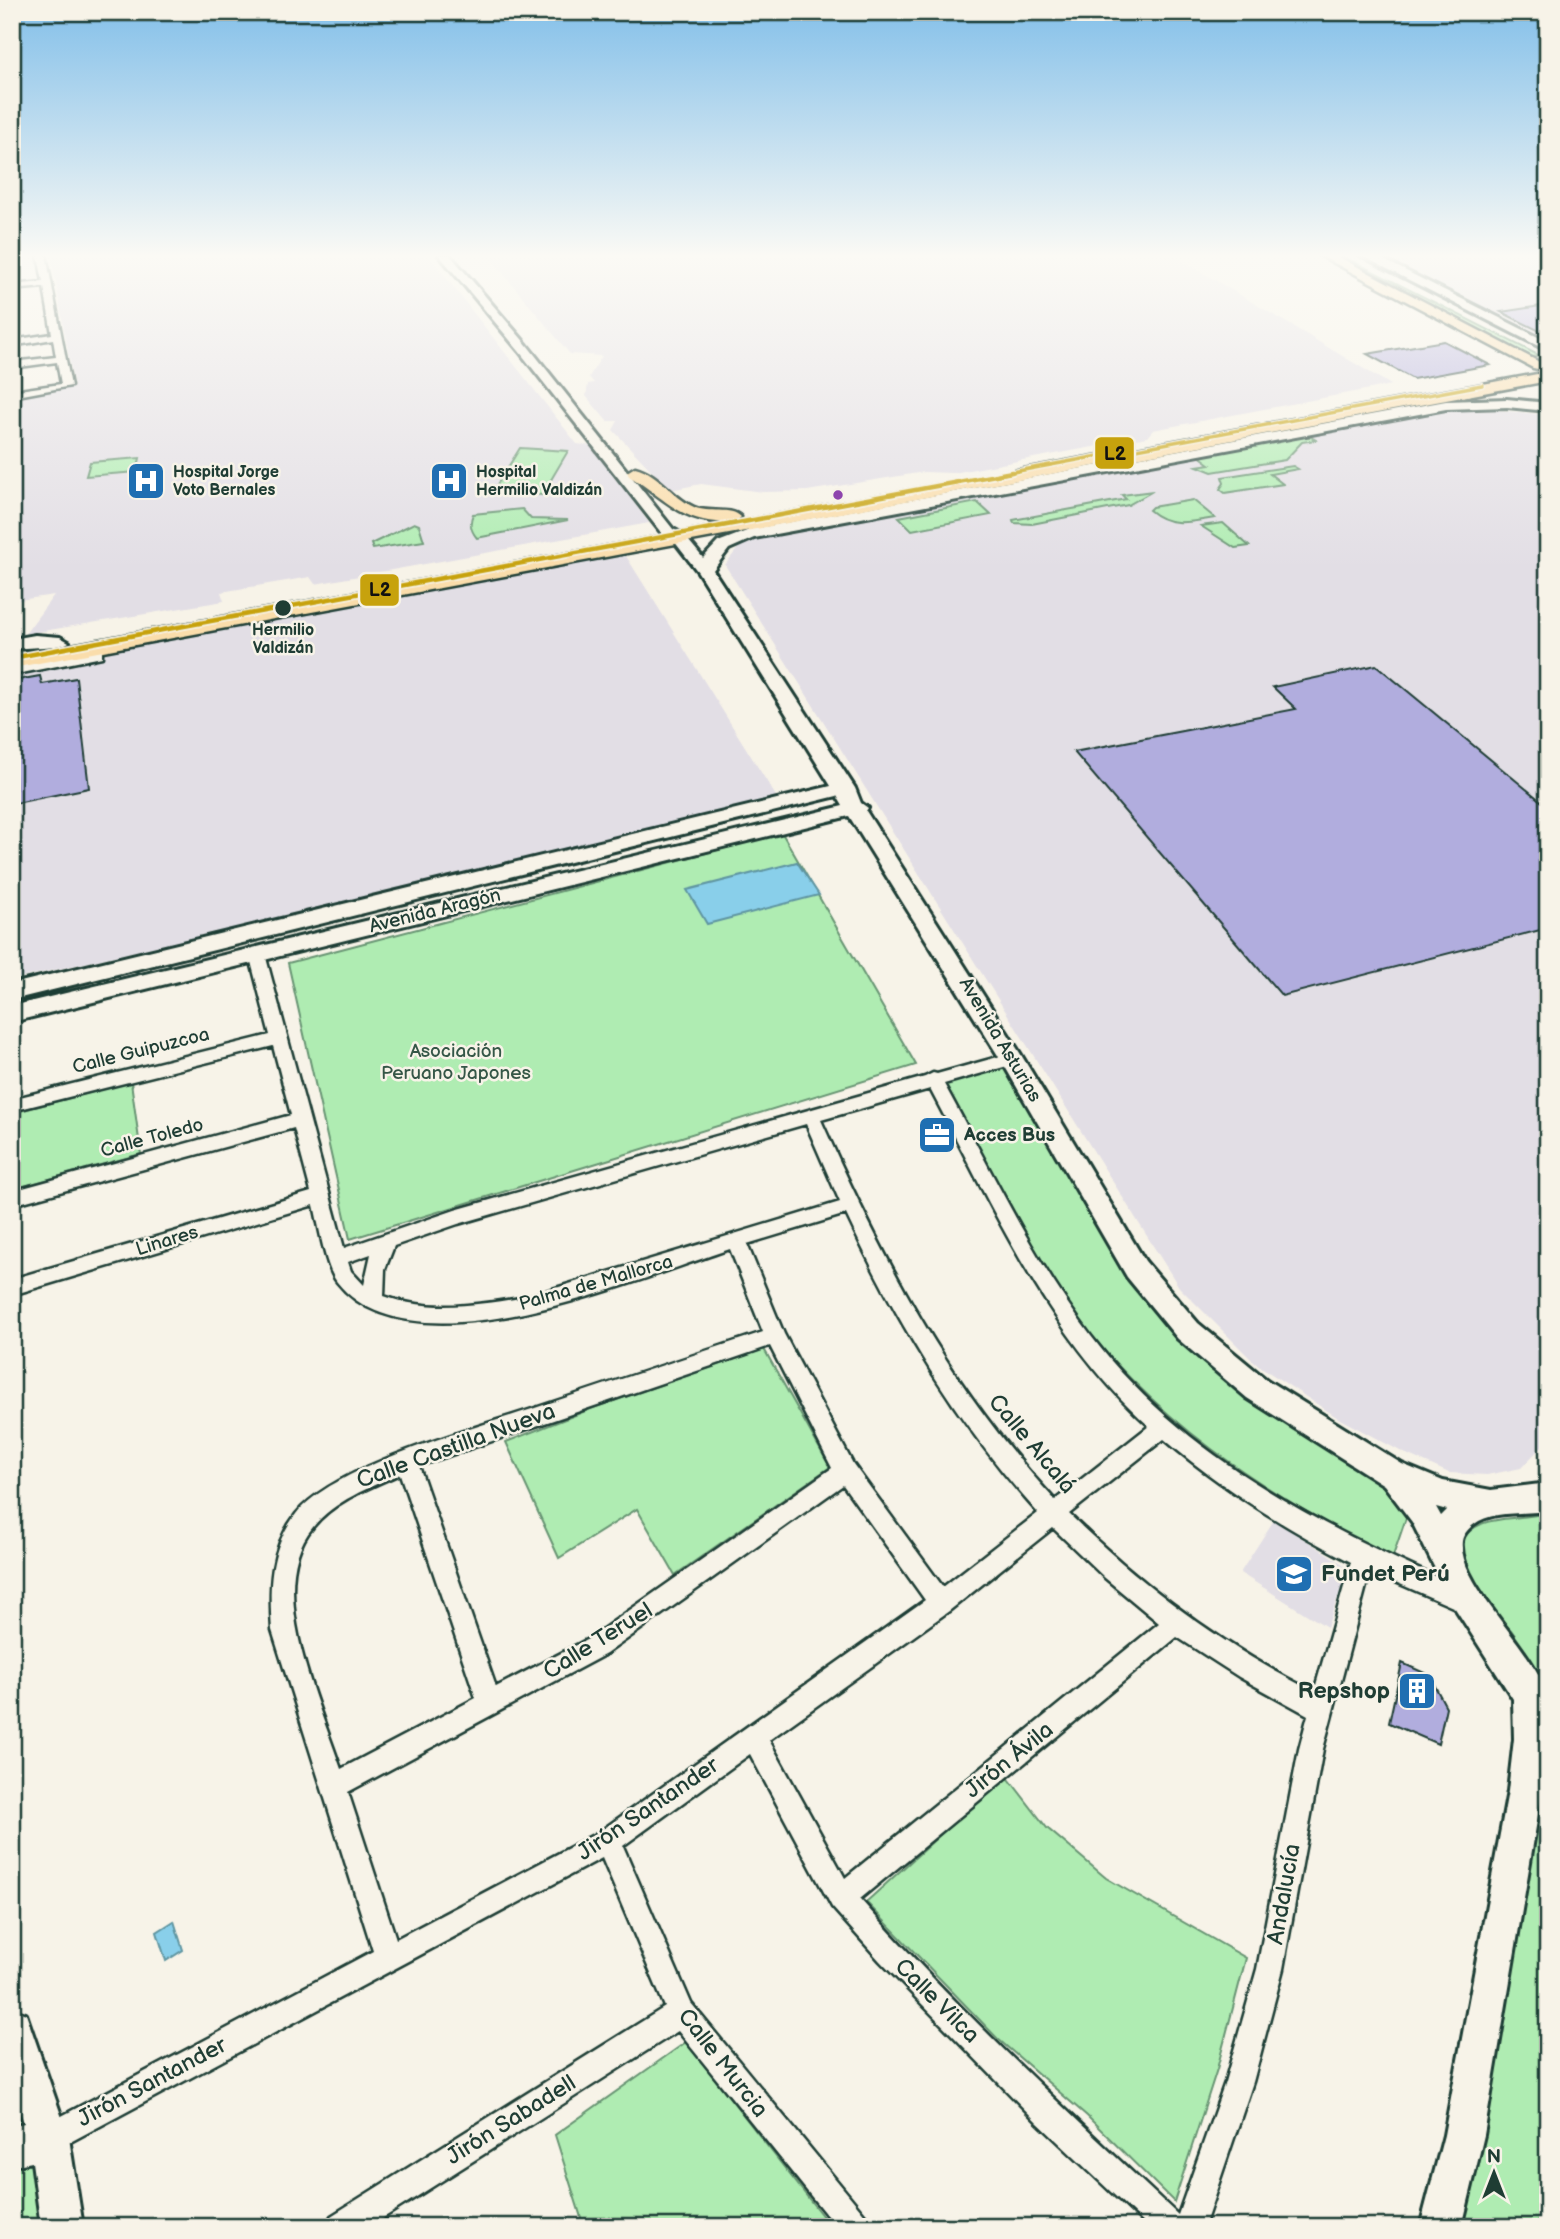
<svg xmlns="http://www.w3.org/2000/svg" width="1560" height="2239" font-family="'Balsamiq Sans',sans-serif">
	<style>
		.built { fill: #e2dee5 }
		.green { fill: #afecb2; stroke: #679473; stroke-width: 2 }
		.water { fill: #89cfea; stroke: #5f95a1; stroke-width: 2 }
		.building { fill: #b1adde; stroke: #1f3d34; stroke-width: 2 }
		.lines { fill: none; stroke-linecap: round; stroke-linejoin: round }
		.street-casing { stroke: #1f3d34; stroke-width: 5 }
		.secondary-casing { stroke: #1f3d34; stroke-width: 6 }
		.primary-casing { stroke: #1f3d34; stroke-width: 5 }
		.street { fill: #f7f3e8; fill-rule: evenodd }
		.secondary { fill: #f7f3e8; fill-rule: evenodd }
		.primary { fill: #faddab; fill-rule: evenodd }
		.metro-1-far1-casing { stroke: #f7f3e8; stroke-width: 6 }
		.metro-1-casing { stroke: #f7f3e8; stroke-width: 8 }
		.metro-1-far1 { stroke: #c7a20d; stroke-width: 3.5 }
		.metro-1 { stroke: #c7a20d; stroke-width: 4.5 }
		.bus-dot { fill: #8e44ad; stroke: #f7f3e8; stroke-width: 2.5 }
		.stop-dot { fill: #1f3d34; stroke: #f7f3e8; stroke-width: 2.5 }
		.labels { text-anchor: middle; dominant-baseline: central; stroke-width: 5; stroke-linejoin: round; paint-order: stroke }
		.far-poi-label { font-size: 16px; font-weight: bold; fill: #1f3d34; stroke: #f7f3e8; text-anchor: start }
		.far-stop-label { font-size: 16px; font-weight: bold; fill: #1f3d34; stroke: #f7f3e8 }
		.street-label { font-size: 19px; fill: #1f3d34; stroke: #f7f3e8 }
		.park-label { font-size: 19px; fill: #355747; stroke: #f7f3e8 }
		.poi-label { font-size: 19px; font-weight: bold; fill: #1f3d34; stroke: #f7f3e8; text-anchor: start }
		.near-street-label { font-size: 23px; fill: #1f3d34; stroke: #f7f3e8 }
		.near-poi-label { font-size: 23px; font-weight: bold; fill: #1f3d34; stroke: #f7f3e8; text-anchor: start }
		.line-badge { stroke: #f7f3e8; stroke-width: 2.5 }
		.pale-badge-label { font-size: 19px; text-anchor: middle; font-weight: bold; fill: #111 }
	</style>
	<rect width="100%" height="100%" fill="#f7f3e8"/>
	<filter id="ink" filterUnits="userSpaceOnUse"><feTurbulence type="fractalNoise" baseFrequency=".0143" numOctaves="2"/><feDisplacementMap in="SourceGraphic" scale="14" xChannelSelector="R" yChannelSelector="G"/><feConvolveMatrix kernelMatrix="1 2 1 2 8 2 1 2 1" color-interpolation-filters="sRGB"/></filter>
	<g filter="url(#ink)">
		<g class="built">
			<path d="M51 255H428L577 444 592 446 649 523 315 584 310 577 221 592 224 601 25 634 54 595 12 601V396L74 386Z"/>
			<path d="M488 255H1173L1391 385 1153 430 1147 437 953 473 924 472 807 491 763 492 701 484 670 490 613 430 618 421H607L586 396 588 384 594 383 589 377 602 356 570 354Z"/>
			<path d="M1371 255H1548V343Z"/>
			<path d="M1420 410H1495L1548 415V1262L1545 1288 1548 1292V1430L1545 1443 1521 1468 1487 1475 1449 1473 1402 1452 1338 1418 1255 1363 1179 1287 725 565 745 539Z"/>
			<path d="M626 556 779 801 12 980V660Z"/>
			<path d="M1274 1520 1343 1564 1346 1575 1327 1627 1240 1573Z"/>
		</g>
		<g class="green">
			<path d="M1330 255H1341L1540 356 1531 357Z"/>
			<path d="M1309 436 1316 440 1302 442 1285 460 1212 472 1197 466 1210 464 1198 455Z"/>
			<path d="M520 448 568 451 542 495 493 491Z"/>
			<path d="M140 458 137 472 86 476 90 462Z"/>
			<path d="M1293 466 1298 469 1270 474 1283 484 1225 493 1220 489 1224 483 1222 477Z"/>
			<path d="M1153 491 1128 505 1032 524 1014 523 1013 520 1126 499 1122 495Z"/>
			<path d="M1193 500 1215 518C1190 522 1170 528 1149 510L1152 507Z"/>
			<path d="M977 502 991 515 912 530 899 517Z"/>
			<path d="M522 509 531 519 568 520 477 538C470 530 469 523 473 514Z"/>
			<path d="M414 523 419 525 424 541 373 549 371 544Z"/>
			<path d="M1223 523 1249 546 1235 548 1201 526Z"/>
			<path d="M782 833 916 1065 350 1239 288 963Z"/>
			<path d="M1003 1066 1140 1290 1388 1485 1408 1512 1392 1559C1261 1491 1153 1421 1063 1300 1047 1279 1036 1253 1024 1231 996 1181 969 1132 941 1083Z"/>
			<path d="M131 1082 141 1154 13 1189 12 1113Z"/>
			<path d="M764 1349 830 1467 675 1575 637 1509 559 1558 506 1442 593 1408Z"/>
			<path d="M1548 1512V1693L1525 1650 1511 1630 1478 1597 1459 1545C1477 1510 1515 1523 1548 1512Z"/>
			<path d="M1537 1763 1548 1766V2227H1461L1478 2168Z"/>
			<path d="M1006 1775 1047 1828 1106 1878 1246 1958 1217 2069 1174 2202 1087 2116 998 2039 866 1902Z"/>
			<path d="M686 2042 831 2227H584L555 2135Z"/>
			<path d="M12 2094 28 2125 48 2227H12Z"/>
		</g>
		<g class="water">
			<path d="M797 862 819 895 707 924 687 890Z"/>
			<path d="M174 1921 183 1950 166 1961 157 1932Z"/>
		</g>
		<g class="building">
			<path d="M1548 305V335L1501 312Z"/>
			<path d="M1444 341 1490 365 1413 379 1367 354Z"/>
			<path d="M1376 665 1548 807V928L1282 996 1074 752 1296 709 1273 687Z"/>
			<path d="M40 676 42 684 76 678 89 788 16 803 12 681Z"/>
			<path d="M1402 1663 1429 1675 1446 1707 1438 1744 1389 1723Z"/>
		</g>
		<g class="lines">
			<defs>
				<g id="street">
					<path d="M38 255H46L71 386 12 397V391L61 384 57 362 12 368V362L56 357 53 339 12 346V340L52 334 44 287 12 290V285L43 282Z"/>
					<path d="M98 650 102 651V657L12 675V667Z"/>
					<path d="M257 949 265 954 344 1248 455 1210 925 1077 933 1073 937 1074 1012 1053 1018 1055 1020 1059 1018 1063 944 1084C991 1169 1032 1258 1091 1336 1188 1463 1334 1533 1477 1595L1480 1603 1477 1611 1469 1614 1370 1571 1323 1749 1283 1969 1253 2082 1204 2227H1148L1037 2122 880 1961 832 1907 750 1754 623 1846 691 2003 866 2216 870 2227H836L678 2031 369 2227H327L331 2216 665 2007 602 1858 59 2148 49 2152 39 2148 35 2138 39 2128 373 1951 272 1630C269 1588 269 1549 296 1514 334 1466 472 1429 532 1409 609 1383 686 1357 763 1332L730 1249C638 1279 411 1377 337 1282 325 1267 319 1225 314 1205L12 1295V1279L311 1192 294 1128 12 1205V1191L291 1115 273 1046 12 1111V1099L270 1035 249 954ZM930 1089C993 1207 1047 1334 1149 1426L1055 1500C948 1385 884 1261 821 1120ZM806 1124 840 1202 526 1297C479 1305 430 1313 384 1296L385 1269 394 1246 458 1224ZM846 1214C897 1323 957 1423 1038 1513L943 1587 853 1464 784 1334 747 1244ZM371 1254 364 1285 351 1271 348 1262ZM770 1346 832 1468 590 1638 496 1687 419 1466ZM1164 1439C1221 1488 1284 1527 1351 1562L1314 1692C1223 1646 1143 1587 1069 1514ZM400 1474 476 1698 341 1769C320 1705 263 1585 313 1527 334 1501 370 1487 400 1474ZM843 1485 925 1600 599 1832 396 1939 348 1792 606 1654ZM1053 1528 1105 1578 1159 1623 845 1878 769 1740 949 1611ZM1177 1637 1239 1677 1308 1715 1299 1749 1257 1969 1225 2082 1178 2215C1069 2113 959 2011 860 1899Z"/>
				</g>
				<g id="secondary">
					<path d="M439 255H450L527 345 673 529 684 535 703 558 718 542 752 529 1446 401 1507 399 1548 403V411L1507 407 1446 409 754 538 729 549 713 570 855 788 861 803 868 808 866 811 1020 1053 1145 1261 1198 1323 1267 1380 1402 1464 1443 1481 1491 1490 1548 1483V1511C1527 1514 1497 1511 1479 1521 1472 1525 1463 1533 1462 1541 1457 1584 1534 1649 1547 1694 1554 1716 1545 1767 1542 1791L1484 2135 1462 2227H1420L1444 2135 1508 1791 1514 1739 1513 1699 1453 1605 1412 1522 1384 1485 1247 1398 1178 1339 1127 1277 1004 1065 849 816 12 1022V1006L843 806 837 796 12 1000V984L831 786 698 572 674 541 663 535 519 351ZM1436 1507 1447 1510 1441 1516Z"/>
					<path d="M1360 255H1374L1548 342V351Z"/>
					<path d="M35 635 60 637 69 642C62 648 25 647 12 649V639Z"/>
					<path d="M12 2009 26 2014 69 2138 83 2227H41L32 2162 12 2166V2126L24 2123 12 2087Z"/>
				</g>
				<g id="primary">
					<path d="M1319 255H1335L1545 365 1538 369 1533 368Z"/>
					<path d="M1548 372V381L12 668V656Z"/>
					<path d="M635 467C659 473 672 497 694 507 708 514 731 506 741 517 735 523 729 522 721 522 681 522 661 495 629 476L627 472Z"/>
				</g>
			</defs>
			<use href="#street" class="street-casing"/>
			<use href="#secondary" class="secondary-casing"/>
			<use href="#primary" class="primary-casing"/>
			<use href="#street" class="street"/>
			<use href="#secondary" class="secondary"/>
			<use href="#primary" class="primary"/>
			<defs>
				<path id="metro-1-far1" d="M1002 474 1482 385"/>
				<path id="metro-1" d="M12 658 1012 472"/>
			</defs>
			<use href="#metro-1-far1" class="metro-1-far1-casing"/>
			<use href="#metro-1" class="metro-1-casing"/>
			<use href="#metro-1-far1" class="metro-1-far1"/>
			<use href="#metro-1" class="metro-1"/>
		</g>
	</g>
	<linearGradient id="sky" x2="0" y2="1"><stop stop-color="#82bfe9"/><stop offset="0.45" stop-color="#fbfaf5"/><stop offset="1" stop-color="#fbfaf5" stop-opacity="0"/></linearGradient>
	<rect width="1560" height="569" fill="url(#sky)"/>
	<defs>
		<symbol id="hospital-square" viewBox="-11 -11 22 22"><rect x="-9" y="-9" width="18" height="18" rx="4" fill="#1f6fb2" stroke="#f7f3e8"/><path d="M-5-5h3v3.5h4V-5h3V5h-3V1.5h-4V5h-3Z" fill="#fff"/></symbol>
		<symbol id="office-square" viewBox="-11 -11 22 22"><rect x="-9" y="-9" width="18" height="18" rx="4" fill="#1f6fb2" stroke="#f7f3e8"/><path d="M-6-3h4V-5.5h4V-3h4V5H-6ZM-1-4.5V-3h2v-1.5ZM-6 0V1H6V0Z" fill="#fff"/></symbol>
		<symbol id="university-square" viewBox="-11 -11 22 22"><rect x="-9" y="-9" width="18" height="18" rx="4" fill="#1f6fb2" stroke="#f7f3e8"/><path d="M0-5L7-2L0 1L-7-2ZM-4 1L0 2.5L4 1V4Q0 6-4 4Z" fill="#fff"/></symbol>
		<symbol id="building-square" viewBox="-11 -11 22 22"><rect x="-9" y="-9" width="18" height="18" rx="4" fill="#1f6fb2" stroke="#f7f3e8"/><path d="M-4-6H4V6H1V3H-1V6H-4ZM-2.5-4.3h1.7v1.8h-1.7ZM.8-4.3h1.7v1.8H.8ZM-2.5-1h1.7V.8h-1.7ZM.8-1h1.7V.8H.8Z" fill="#fff"/></symbol>
	</defs>
	<g fill-rule="evenodd">
		<use href="#hospital-square" x="124" y="459" width="44" height="44"/>
		<use href="#hospital-square" x="427" y="459" width="44" height="44"/>
		<use href="#office-square" x="915" y="1113" width="44" height="44"/>
		<use href="#university-square" x="1272" y="1552" width="44" height="44"/>
		<use href="#building-square" x="1395" y="1669" width="44" height="44"/>
	</g>
	<circle class="bus-dot" cx="838" cy="495" r="6"/>
	<circle class="stop-dot" cx="283" cy="608" r="9"/>
	<g class="labels">
		<g class="far-poi-label">
			<text x="173" y="472">Hospital Jorge<tspan x="173" dy="18">Voto Bernales</tspan></text>
			<text x="476" y="472">Hospital<tspan x="476" dy="18">Hermilio Valdizán</tspan></text>
		</g>
		<g class="far-stop-label">
			<text x="283" y="630">Hermilio<tspan x="283" dy="18">Valdizán</tspan></text>
		</g>
		<g class="street-label">
			<text transform="translate(435 911) rotate(-14)">Avenida Aragón</text>
			<text transform="translate(1000 1040) rotate(59)">Avenida Asturias</text>
			<text transform="translate(141 1051) rotate(-14)">Calle Guipuzcoa</text>
			<text transform="translate(152 1138) rotate(-15)">Calle Toledo</text>
			<text transform="translate(167 1241) rotate(-17)">Linares</text>
			<text transform="translate(596 1283) rotate(-16)">Palma de Mallorca</text>
		</g>
		<g class="park-label">
			<text x="456" y="1051">Asociación<tspan x="456" dy="22">Peruano Japones</tspan></text>
		</g>
		<g class="poi-label">
			<text x="964" y="1135">Acces Bus</text>
		</g>
		<g class="near-street-label">
			<text transform="translate(1032 1444) rotate(50)">Calle Alcalá</text>
			<text transform="translate(456 1446) rotate(-20)">Calle Castilla Nueva</text>
			<text transform="translate(598 1641) rotate(-32)">Calle Teruel</text>
			<text transform="translate(1009 1760) rotate(-39)">Jirón Ávila</text>
			<text transform="translate(648 1809) rotate(-34)">Jirón Santander</text>
			<text transform="translate(1284 1894) rotate(-80)">Andalucía</text>
			<text transform="translate(937 2001) rotate(45)">Calle Vilca</text>
			<text transform="translate(723 2063) rotate(52)">Calle Murcia</text>
			<text transform="translate(152 2082) rotate(-28)">Jirón Santander</text>
			<text transform="translate(511 2120) rotate(-32)">Jirón Sabadell</text>
		</g>
		<g class="near-poi-label">
			<text x="1321" y="1574">Fundet Perú</text>
			<text x="1390" y="1691" text-anchor="end">Repshop</text>
		</g>
	</g>
	<g class="line-badge">
		<rect x="1094" y="436" width="41" height="34" rx="7" fill="#c7a20d"/>
		<rect x="359" y="573" width="41" height="34" rx="7" fill="#c7a20d"/>
	</g>
	<g class="pale-badge-label">
		<text x="1115" y="460">L2</text>
		<text x="380" y="596">L2</text>
	</g>
	<rect width="1560" height="2239" fill="none" stroke="#f7f3e8" stroke-width="42"/>
	<rect x="21" y="21" width="1518" height="2197" fill="none" stroke="#1f3d34" stroke-width="2.5" filter="url(#ink)"/>
	<g transform="translate(1494 2173)" stroke="#f7f3e8" stroke-width="5" paint-order="stroke">
	<path d="M0-5L12 26L0 18L-12 26Z" fill="#1f3d34"/>
	<text y="-10" font-size="19" font-weight="bold" text-anchor="middle" fill="#1f3d34">N</text>
	</g>
</svg>
